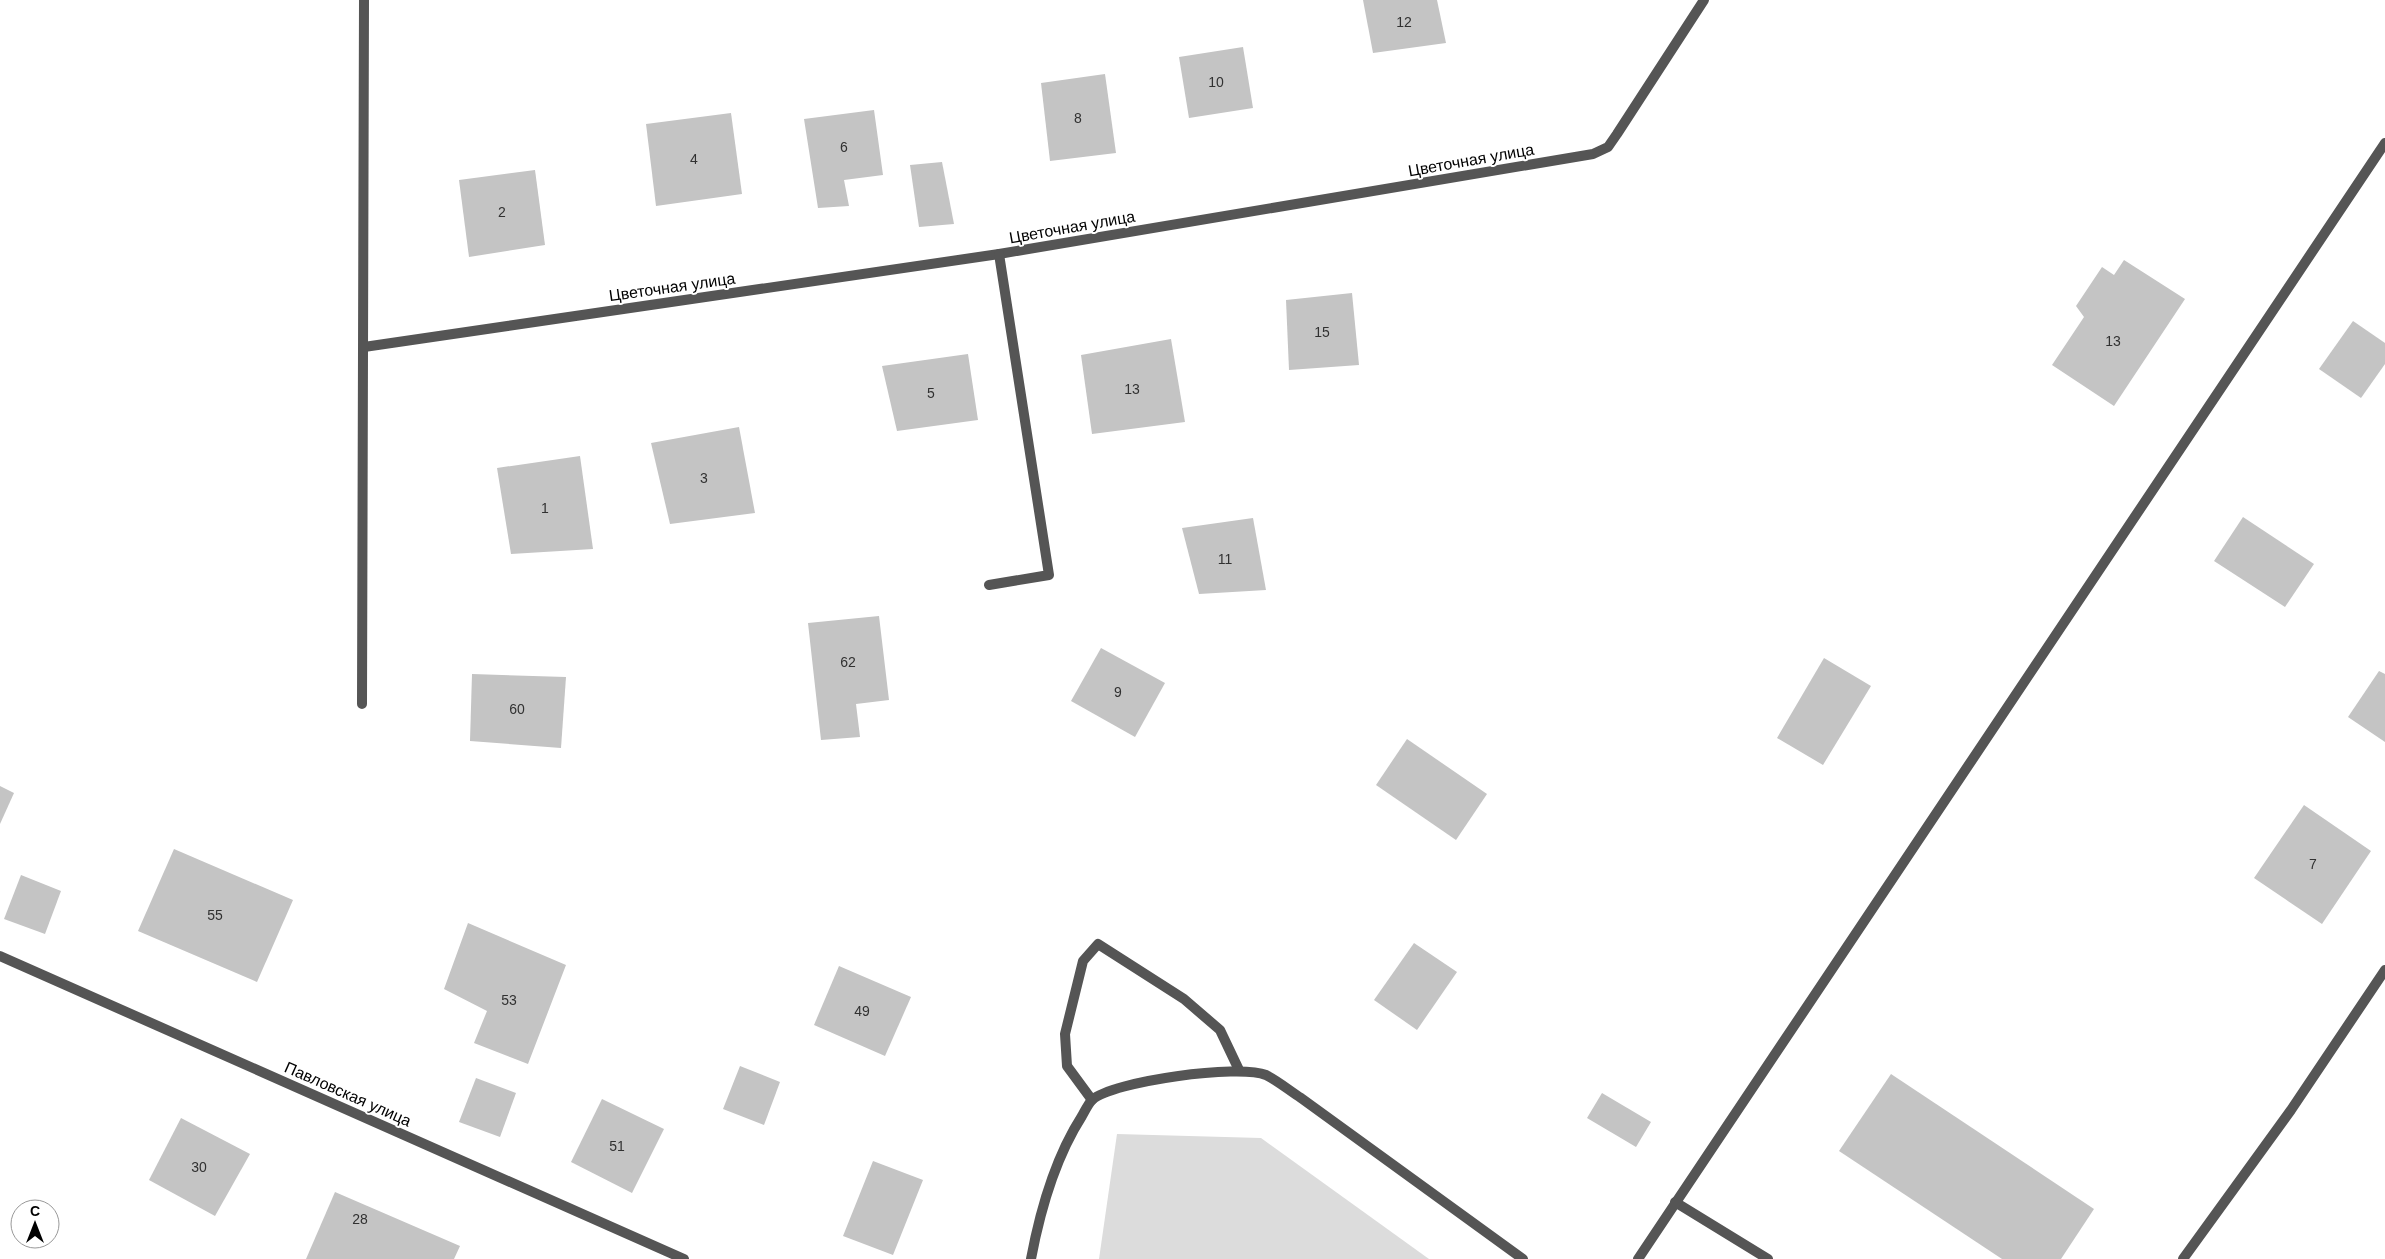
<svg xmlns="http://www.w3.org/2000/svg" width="2385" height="1259" font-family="Arial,sans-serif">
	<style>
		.green { fill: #dcdcdc }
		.building { fill: #c4c4c4 }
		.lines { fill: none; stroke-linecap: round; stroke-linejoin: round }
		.lane { stroke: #555; stroke-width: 10 }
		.street { stroke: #555; stroke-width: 10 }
		.labels { text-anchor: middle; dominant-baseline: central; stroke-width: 4; stroke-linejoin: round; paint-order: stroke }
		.number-label { font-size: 14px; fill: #313131 }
		.street-label { font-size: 16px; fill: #000; stroke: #fff }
	</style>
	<rect width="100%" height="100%" fill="#fff"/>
	<path class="green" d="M1117 1134 1261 1138 1429 1259H1099Z"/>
	<g class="building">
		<path d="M1363 0H1437L1446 43 1373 53Z"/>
		<path d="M1243 47 1253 108 1189 118 1179 57Z"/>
		<path d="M1105 74 1116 153 1050 161 1041 83Z"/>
		<path d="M874 110 883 175 844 180 849 206 818 208 804 119Z"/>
		<path d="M731 113 742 194 656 206 646 124Z"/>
		<path d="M942 162 954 224 919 227 910 165Z"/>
		<path d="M535 170 545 245 469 257 459 180Z"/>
		<path d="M2124 260 2185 299 2114 406 2052 365 2084 317 2076 306 2102 267 2114 275Z"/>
		<path d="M1352 293 1359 365 1289 370 1286 300Z"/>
		<path d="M2353 321 2385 343V364L2361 398 2319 369Z"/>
		<path d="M1171 339 1185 422 1092 434 1081 355Z"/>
		<path d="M968 354 978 420 897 431 882 366Z"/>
		<path d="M739 427 755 513 670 524 651 443Z"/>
		<path d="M580 456 593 549 511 554 497 468Z"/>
		<path d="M2243 517 2314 564 2285 607 2214 561Z"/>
		<path d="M1253 518 1266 590 1199 594 1182 528Z"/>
		<path d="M879 616 889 700 856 704 860 737 821 740 808 623Z"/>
		<path d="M1101 648 1165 683 1135 737 1071 701Z"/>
		<path d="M1824 658 1871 686 1823 765 1777 738Z"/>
		<path d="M2379 671 2385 674V742L2348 717Z"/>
		<path d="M472 674 566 677 561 748 470 741Z"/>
		<path d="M1407 739 1487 794 1456 840 1376 785Z"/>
		<path d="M0 786 14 793 0 824Z"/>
		<path d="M2304 805 2371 851 2322 924 2254 878Z"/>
		<path d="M174 849 293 900 257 982 138 931Z"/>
		<path d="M21 875 61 891 45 934 4 919Z"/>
		<path d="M468 923 566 965 528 1064 474 1043 487 1011 444 989Z"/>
		<path d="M1414 943 1457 972 1417 1030 1374 1000Z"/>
		<path d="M839 966 911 997 885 1056 814 1025Z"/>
		<path d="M740 1066 780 1082 764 1125 723 1109Z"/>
		<path d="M1891 1074 2094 1209 2061 1259H2002L1839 1151Z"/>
		<path d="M476 1078 516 1093 500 1137 459 1122Z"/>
		<path d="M1602 1093 1651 1122 1636 1147 1587 1118Z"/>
		<path d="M602 1099 664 1129 632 1193 571 1162Z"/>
		<path d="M181 1118 250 1154 215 1216 149 1180Z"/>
		<path d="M873 1161 923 1180 893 1255 843 1236Z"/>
		<path d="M335 1192 460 1246 454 1259H306Z"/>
	</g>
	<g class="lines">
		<g class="lane">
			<path d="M364 347 999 254 1593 154 1608 147 1617 134 1704 0"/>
			<path d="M989 585 1049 575 999 254"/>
			<path d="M362 704 364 0"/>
			<path d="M1092 1100 1067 1066 1065 1034 1083 961 1098 944 1184 999 1220 1030 1239 1070"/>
			<path d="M1675 1202 1768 1259"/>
			<path d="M1638 1259 2385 143"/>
			<path d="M2183 1259 2291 1110 2385 970"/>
		</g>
		<g class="street">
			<path d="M0 956 684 1259"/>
			<path d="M1031 1259C1040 1211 1055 1158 1082 1116 1085 1111 1088 1104 1092 1100 1113 1081 1239 1064 1266 1075 1278 1081 1290 1091 1301 1098L1523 1259"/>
		</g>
	</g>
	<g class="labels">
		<g class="number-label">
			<text x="1404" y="22">12</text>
			<text x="1216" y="82">10</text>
			<text x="1078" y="118">8</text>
			<text x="844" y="147">6</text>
			<text x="694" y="159">4</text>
			<text x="502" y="212">2</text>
			<text x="1322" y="332">15</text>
			<text x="2113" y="341">13</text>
			<text x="1132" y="389">13</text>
			<text x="931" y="393">5</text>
			<text x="704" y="478">3</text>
			<text x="545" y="508">1</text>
			<text x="1225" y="559">11</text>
			<text x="848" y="662">62</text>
			<text x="1118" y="692">9</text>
			<text x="517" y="709">60</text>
			<text x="2313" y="864">7</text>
			<text x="215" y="915">55</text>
			<text x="509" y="1000">53</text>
			<text x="862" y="1011">49</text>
			<text x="617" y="1146">51</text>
			<text x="199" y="1167">30</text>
			<text x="360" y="1219">28</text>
		</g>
		<g class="street-label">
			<text transform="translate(1471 160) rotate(-10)">Цветочная улица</text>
			<text transform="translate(1072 227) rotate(-10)">Цветочная улица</text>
			<text transform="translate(672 287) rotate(-8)">Цветочная улица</text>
			<text transform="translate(348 1094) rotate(24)">Павловская улица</text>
		</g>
	</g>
	<g transform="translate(35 1224)"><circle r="24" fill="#ffffff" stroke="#999999"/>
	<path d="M0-4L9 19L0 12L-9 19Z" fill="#000000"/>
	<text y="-8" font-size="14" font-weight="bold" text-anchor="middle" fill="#000000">С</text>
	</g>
</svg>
